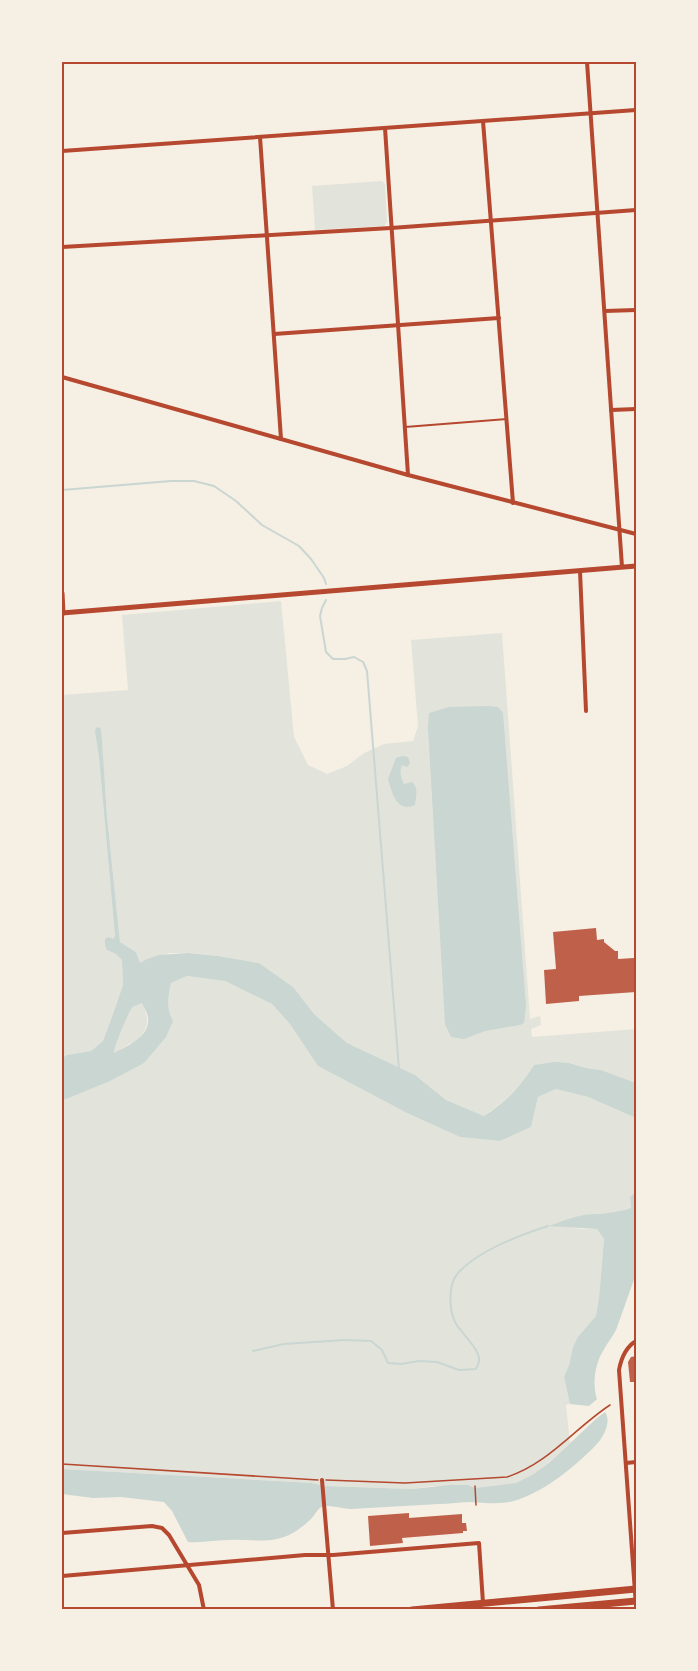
<svg xmlns="http://www.w3.org/2000/svg" width="698" height="1671" font-family="'Exo 2',sans-serif">
	<style>
		.green { fill: #e2e4dc }
		.water { fill: #c9d6d2; fill-rule: evenodd }
		.lines { fill: none; stroke-linecap: round; stroke-linejoin: round }
		.stream { stroke: #c9d6d2; stroke-width: 2 }
		.building { fill: #bf614a }
		.path { stroke: #b5482f; stroke-width: 1.5 }
		.service { stroke: #b5482f; stroke-width: 2 }
		.minor { stroke: #b5482f; stroke-width: 4 }
		.tertiary { stroke: #b5482f; stroke-width: 5 }
		.primary { stroke: #b5482f; stroke-width: 7 }
		.neatline { fill: none; stroke: #b5482f; stroke-width: 2 }
	</style>
	<rect width="100%" height="100%" fill="#f6efe4"/>
	<g class="green">
		<path d="M382 181 385 184 387 222 384 226 315 230 312 186Z"/>
		<path d="M281 601 294 737 308 765 327 774 347 766 364 753 384 744 413 741 418 726 411 640 502 633 530 1019 540 1016 541 1025 531 1029 532 1037 636 1029V1083L601 1070 586 1068 569 1063 534 1065C518 1089 508 1099 484 1116L446 1100 415 1075 347 1043 314 1014 293 987 259 963 218 956 188 953H170L140 964 136 952 120 942 107 816 101 729 95 731 99 758 115 936 107 950 116 954 122 960 123 985 103 1041 91 1051 67 1055 62 1058V695L128 690 122 615Z"/>
		<path d="M187 976 225 981 272 1004 290 1024 318 1066 407 1113 460 1137 500 1141 531 1127 538 1097 556 1089 588 1097 636 1118V1191L630 1197 631 1208 616 1213H601L582 1216 550 1225 582 1229H597L604 1239 599 1298 596 1316 573 1347 569 1365 564 1377 570 1404 566 1405 570 1443 549 1463 532 1475 517 1483 475 1488 433 1486 412 1489 324 1486 312 1483 62 1469V1099H66L173 1021C166 1007 168 998 171 983Z"/>
		<path d="M139 1003H143C149 1023 150 1026 135 1043L129 1044 114 1054C114 1047 126 1016 131 1010 134 1006 135 1006 139 1003Z"/>
	</g>
	<g class="water">
		<path d="M489 706 498 707 503 713 526 1006 524 1023 520 1025 485 1031 464 1039 451 1037 445 1024 428 727 429 713 449 707Z"/>
		<path d="M98 727 101 729 102 740 107 816 120 942 136 952 140 963 147 959 159 955 188 953 218 956 259 963 293 987 314 1014 347 1043 415 1075 446 1100 484 1116C507 1101 519 1088 534 1065L555 1062 569 1063 586 1068 601 1070 636 1083V1118L588 1097 556 1089 538 1097 531 1127 500 1141 460 1137 407 1113 318 1066 290 1024 272 1004 225 981 187 976 171 983C168 998 166 1007 173 1021L166 1037 144 1063 110 1081 66 1099H62V1058L67 1055 91 1051 103 1041 115 1008 123 985 122 960 116 954 107 950 105 945V939L108 937 113 939 115 936 99 758 95 731 96 728ZM142 1003C144 1007 147 1012 148 1017 151 1036 128 1046 114 1053 114 1047 128 1012 133 1007 136 1005 139 1004 142 1003Z"/>
		<path d="M403 756 408 757 410 763 407 767 402 765C399 771 401 778 404 784L412 782C419 788 416 797 415 805 397 813 392 793 388 779L396 758Z"/>
		<path d="M636 1191V1274L616 1330C612 1338 607 1343 603 1351 595 1364 592 1385 597 1399L589 1406 570 1404 564 1377 569 1365 573 1347 578 1337 596 1316 599 1298 604 1239 597 1229 548 1226C560 1222 572 1217 584 1215 601 1213 614 1214 631 1208L630 1197Z"/>
		<path d="M605 1412C612 1422 603 1438 596 1445 574 1467 547 1490 517 1500 502 1505 486 1503 471 1502 461 1502 449 1504 439 1504 410 1506 380 1507 351 1509 345 1509 328 1505 324 1506 318 1507 315 1515 311 1519 305 1525 297 1531 289 1535 269 1544 251 1539 230 1540 216 1540 202 1543 188 1542L172 1511 164 1502 121 1497 93 1498 62 1494V1469L312 1483 324 1486 412 1489 450 1485H468L475 1488 516 1483 532 1475 549 1463 597 1418Z"/>
	</g>
	<g class="lines">
		<g class="stream">
			<path d="M62 490 171 481H194L214 486 236 501 262 525 299 546 311 559 324 578 326 584"/>
			<path d="M326 600 322 608 320 616 326 652 333 659H345L354 657 363 662 367 671 399 1069"/>
			<path d="M253 1351 284 1344 344 1340 371 1341 382 1350 388 1363 401 1364 419 1361 437 1362 459 1370 476 1369C477 1366 479 1364 479 1360 480 1349 460 1332 455 1322 449 1309 448 1284 458 1273 478 1251 520 1235 548 1226"/>
		</g>
	</g>
	<g class="building">
		<path d="M596 928 597 940 604 939V942L615 951H618V959L634 958 636 992 579 996V1001L546 1004 544 970 556 969 553 932Z"/>
		<path d="M636 1356V1382H630L628 1362 631 1357Z"/>
		<path d="M409 1513V1518L462 1514V1523H466L467 1531H463V1533L402 1538 403 1543 370 1546 368 1516Z"/>
	</g>
	<g class="lines">
		<g class="path">
			<path d="M62 1464 318 1480"/>
			<path d="M326 1480 405 1483 507 1477C548 1464 575 1428 610 1405"/>
			<path d="M475 1486 476 1505"/>
		</g>
		<path class="service" d="M405 427 507 419"/>
		<g class="minor">
			<path d="M587 62 622 567"/>
			<path d="M483 121 513 503"/>
			<path d="M385 128 408 475"/>
			<path d="M260 137 281 439"/>
			<path d="M62 151 636 110"/>
			<path d="M62 247 391 228 636 210"/>
			<path d="M605 311 636 310"/>
			<path d="M274 334 499 318"/>
			<path d="M62 377 408 475 636 534"/>
			<path d="M611 410 636 409"/>
			<path d="M580 571 586 711"/>
			<path d="M636 1341C626 1347 621 1359 619 1370L636 1606"/>
			<path d="M626 1463 636 1462"/>
			<path d="M322 1480 333 1610"/>
			<path d="M62 1533 152 1526 162 1528 169 1535 199 1585 204 1610"/>
			<path d="M62 1576 305 1555H333L479 1543 483 1603"/>
		</g>
		<g class="tertiary">
			<path d="M62 593 63 613"/>
			<path d="M62 613 636 566"/>
		</g>
		<g class="primary">
			<path d="M412 1610 636 1589"/>
			<path d="M539 1610 636 1601"/>
		</g>
	</g>
	<rect width="698" height="1671" fill="none" stroke="#f6efe4" stroke-width="126"/>
	<rect x="63" y="63" width="572" height="1545" class="neatline"/>
</svg>
